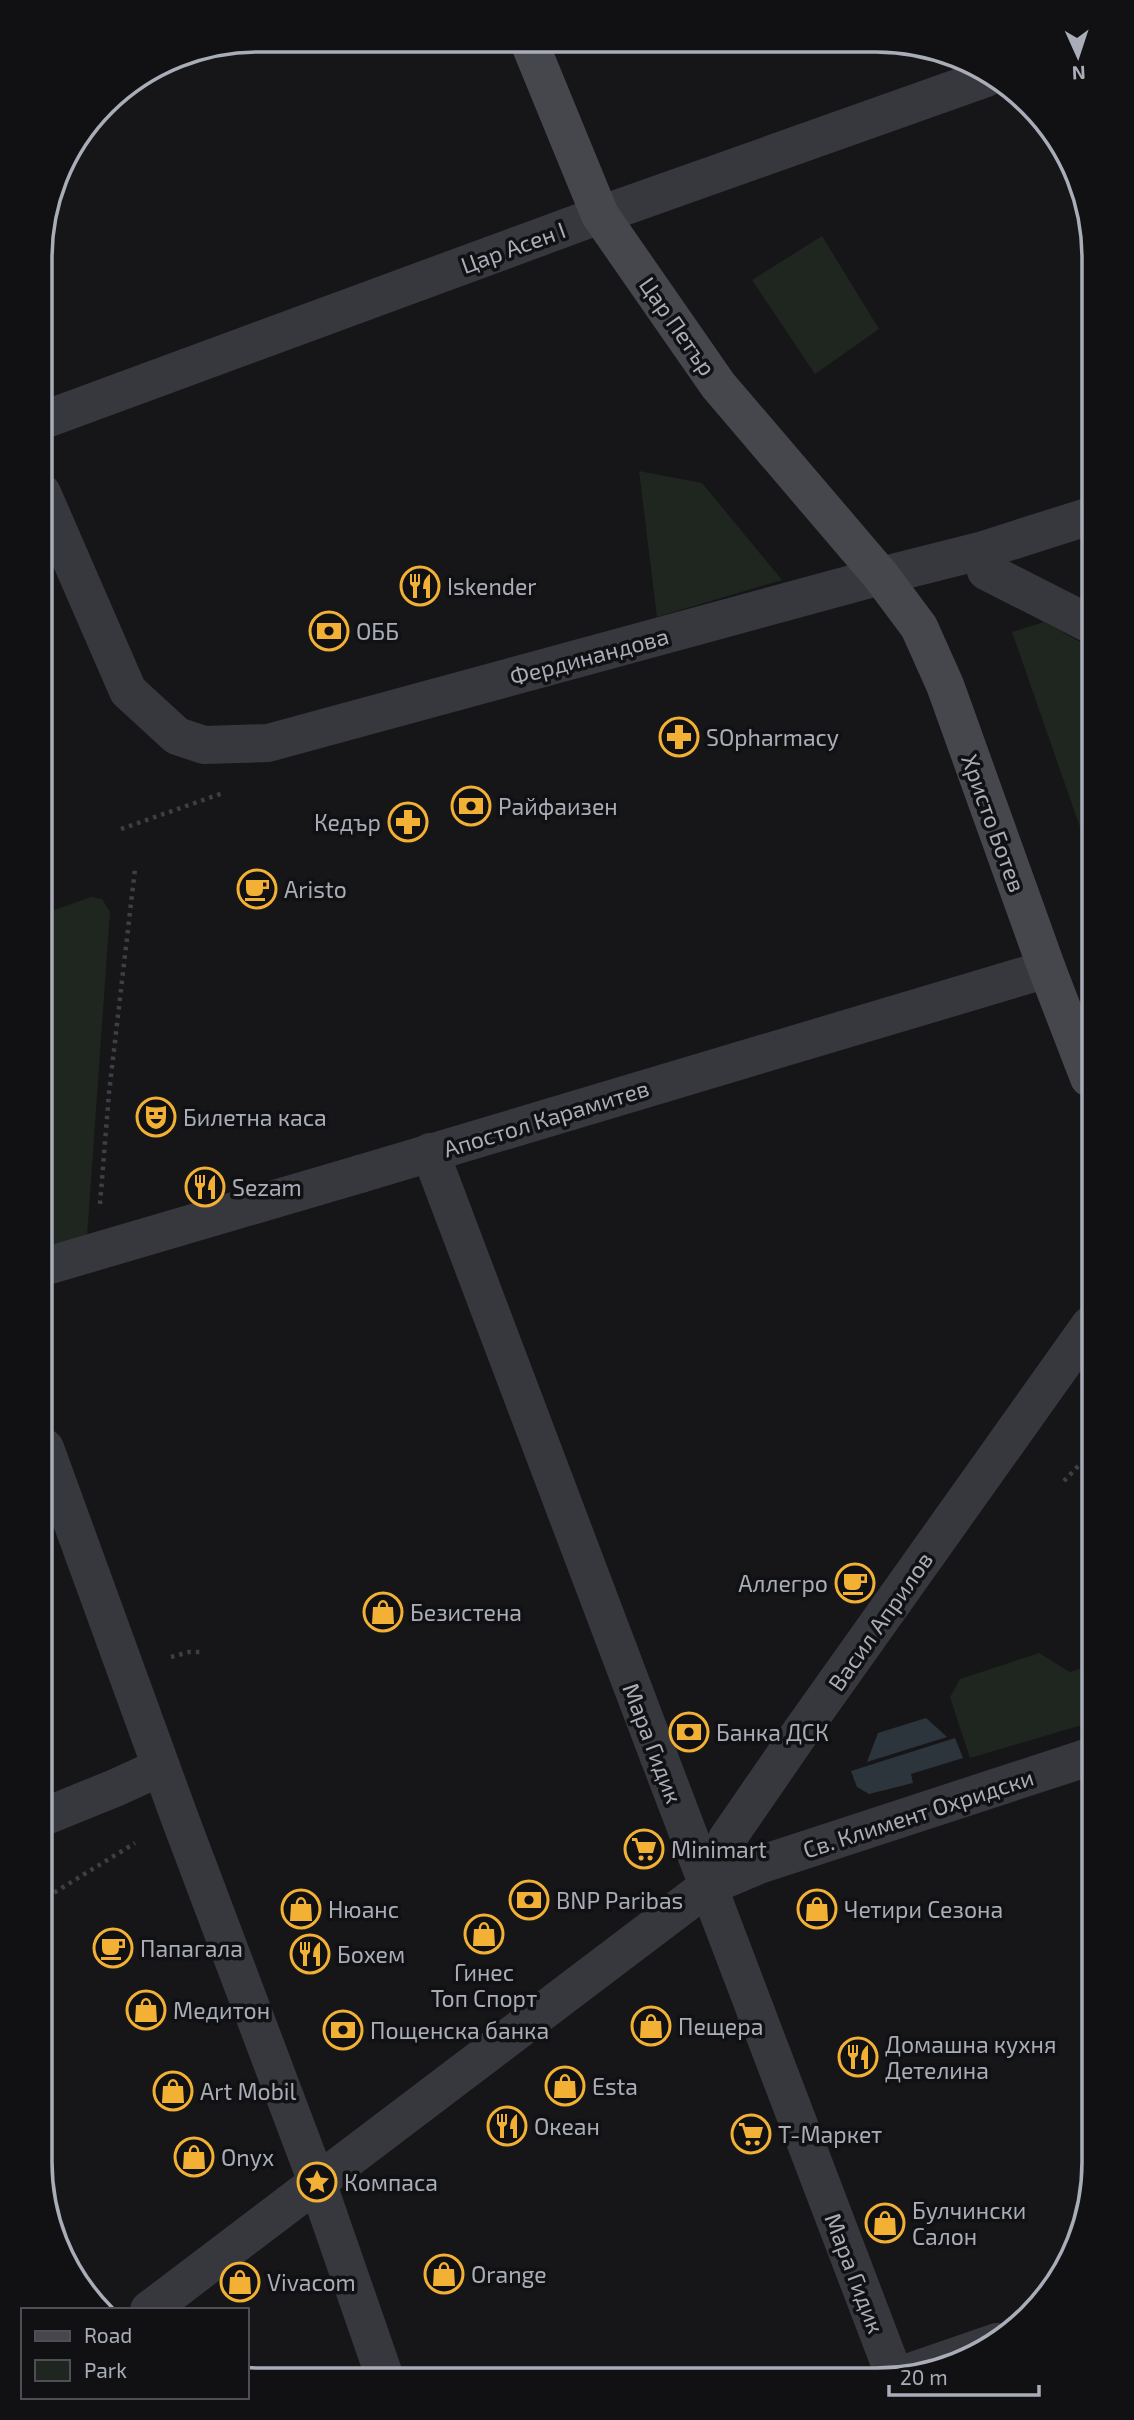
<svg xmlns="http://www.w3.org/2000/svg" width="1134" height="2420" font-family="'Exo 2',sans-serif">
	<style>
		.green { fill: #1e261f }
		.water { fill: #2c353c }
		.lines { fill: none; stroke-linecap: round; stroke-linejoin: round }
		.path { stroke: #3d3f44; stroke-width: 4.5; stroke-dasharray: 3.5 5; stroke-linecap: butt }
		.pedestrian { stroke: #37383d; stroke-width: 38 }
		.minor { stroke: #37383d; stroke-width: 38 }
		.tertiary { stroke: #37383d; stroke-width: 38 }
		.secondary { stroke: #45474d; stroke-width: 38 }
		.labels { text-anchor: middle; dominant-baseline: central; stroke-width: 7; stroke-linejoin: round; paint-order: stroke }
		.street-label { font-size: 23px; fill: #a8adb8; stroke: #111113 }
		.poi-label { font-size: 23px; fill: #a8adb8; stroke: #111113; text-anchor: start }
		.rim { fill: none; stroke: #a8adb8; stroke-width: 3.5 }
	</style>
	<rect width="100%" height="100%" fill="#161618"/>
	<g class="green">
		<path d="M822 236 879 329 815 374 752 280Z"/>
		<path d="M639 471 702 483 782 580 657 617Z"/>
		<path d="M1044 622 1088 646 1089 853 1012 632Z"/>
		<path d="M91 897 102 899 110 912 87 1237 51 1248 44 1227 43 914Z"/>
		<path d="M1039 1653 1070 1672 1091 1665 1092 1722 970 1758 950 1697 960 1679Z"/>
	</g>
	<g class="water">
		<path d="M926 1718 947 1737 867 1762 878 1733Z"/>
		<path d="M955 1738 963 1758 911 1774 913 1783 869 1794 857 1787 851 1771Z"/>
	</g>
	<g class="lines">
		<g class="path">
			<path d="M121 829 223 793"/>
			<path d="M100 1204 109 1093 135 869"/>
			<path d="M1064 1481 1084 1460"/>
			<path d="M171 1657 189 1652H204"/>
			<path d="M47 1897 135 1843"/>
		</g>
		<g class="pedestrian">
			<path d="M41 421 600 215"/>
			<path d="M986 571 1088 623"/>
			<path d="M44 1264 50 1265 360 1174"/>
			<path d="M45 1448 179 1816 317 2182 384 2375"/>
			<path d="M659 1757 756 2012"/>
			<path d="M46 1816 115 1788 161 1767"/>
			<path d="M707 1887 759 1865 1092 1756"/>
			<path d="M149 2310 707 1887 727 1839 800 1733 1090 1325"/>
		</g>
		<g class="minor">
			<path d="M600 215 986 78"/>
			<path d="M42 493 128 691 177 736 204 745 268 743 881 576"/>
			<path d="M430 1152 659 1757"/>
			<path d="M360 1174 1047 969"/>
			<path d="M756 2012 893 2372"/>
			<path d="M910 2372 997 2342"/>
		</g>
		<path class="tertiary" d="M881 576 980 551 1087 517"/>
		<path class="secondary" d="M529 42 600 215 718 385 881 576 919 627 945 685 1047 969 1089 1078"/>
	</g>
	<defs>
		<symbol id="restaurant-ring" viewBox="-11 -11 22 22"><circle r="9.5" fill="#111113" stroke="#f2b134" stroke-width="1.5"/><path d="M-5-6h1v4h1v-4h1v4h1v-4h1v5L-1.5 .5V6h-2V.5L-5-1ZM5-6V6H3V1.5H1.5Q1.5-4 5-6Z" fill="#f2b134"/></symbol>
		<symbol id="bank-ring" viewBox="-11 -11 22 22"><circle r="9.5" fill="#111113" stroke="#f2b134" stroke-width="1.5"/><path d="M-6-4H6V4H-6ZM0-2.3a2.3 2.3 0 1 0 0 4.6a2.3 2.3 0 1 0 0-4.6Z" fill="#f2b134"/></symbol>
		<symbol id="pharmacy-ring" viewBox="-11 -11 22 22"><circle r="9.5" fill="#111113" stroke="#f2b134" stroke-width="1.5"/><path d="M-2-6h4v4h4v4h-4v4h-4v-4h-4v-4h4Z" fill="#f2b134"/></symbol>
		<symbol id="cafe-ring" viewBox="-11 -11 22 22"><circle r="9.5" fill="#111113" stroke="#f2b134" stroke-width="1.5"/><path d="M-5.5-4.5H6V0H3Q3 3.5 0 3.5H-2.5Q-5.5 3.5-5.5 0ZM3-3.2v2h1.7v-2ZM-6 4.5H4V6H-6Z" fill="#f2b134"/></symbol>
		<symbol id="theatre-ring" viewBox="-11 -11 22 22"><circle r="9.5" fill="#111113" stroke="#f2b134" stroke-width="1.5"/><path d="M-5-5.5Q0-4 5-5.5V0Q5 5 0 6Q-5 5-5 0ZM-3.3-2.5H-1v1.5H-3.3ZM1-2.5H3.3v1.5H1ZM-2.8 1Q0 5.5 2.8 1Z" fill="#f2b134"/></symbol>
		<symbol id="shop-ring" viewBox="-11 -11 22 22"><circle r="9.5" fill="#111113" stroke="#f2b134" stroke-width="1.5"/><path d="M-5-2.5h2.3a2.7 3.5 0 0 1 5.4 0H5L5.5 6h-11ZM-1.5-2.5h3a1.5 2.3 0 0 0-3 0Z" fill="#f2b134"/></symbol>
		<symbol id="supermarket-ring" viewBox="-11 -11 22 22"><circle r="9.5" fill="#111113" stroke="#f2b134" stroke-width="1.5"/><path d="M-6-5.5h2.5l.6 2H6L4.5 2H-2.5L-4.4-4H-6ZM-1.5 3.2a1.3 1.3 0 1 0 .1 0ZM3 3.2a1.3 1.3 0 1 0 .1 0Z" fill="#f2b134"/></symbol>
		<symbol id="sight-ring" viewBox="-11 -11 22 22"><circle r="9.5" fill="#111113" stroke="#f2b134" stroke-width="1.5"/><path d="M0-6L1.8-2.2L6-1.7L2.9 1.2L3.7 5.4L0 3.3L-3.7 5.4L-2.9 1.2L-6-1.7L-1.8-2.2Z" fill="#f2b134"/></symbol>
	</defs>
	<g fill-rule="evenodd">
		<use href="#restaurant-ring" x="398" y="564" width="44" height="44"/>
		<use href="#bank-ring" x="307" y="609" width="44" height="44"/>
		<use href="#pharmacy-ring" x="657" y="715" width="44" height="44"/>
		<use href="#bank-ring" x="449" y="784" width="44" height="44"/>
		<use href="#pharmacy-ring" x="386" y="800" width="44" height="44"/>
		<use href="#cafe-ring" x="235" y="867" width="44" height="44"/>
		<use href="#theatre-ring" x="134" y="1095" width="44" height="44"/>
		<use href="#restaurant-ring" x="183" y="1165" width="44" height="44"/>
		<use href="#cafe-ring" x="833" y="1561" width="44" height="44"/>
		<use href="#shop-ring" x="361" y="1590" width="44" height="44"/>
		<use href="#bank-ring" x="667" y="1710" width="44" height="44"/>
		<use href="#supermarket-ring" x="622" y="1827" width="44" height="44"/>
		<use href="#bank-ring" x="507" y="1878" width="44" height="44"/>
		<use href="#shop-ring" x="279" y="1887" width="44" height="44"/>
		<use href="#shop-ring" x="795" y="1887" width="44" height="44"/>
		<use href="#shop-ring" x="462" y="1912" width="44" height="44"/>
		<use href="#cafe-ring" x="91" y="1926" width="44" height="44"/>
		<use href="#restaurant-ring" x="288" y="1932" width="44" height="44"/>
		<use href="#shop-ring" x="124" y="1988" width="44" height="44"/>
		<use href="#shop-ring" x="629" y="2004" width="44" height="44"/>
		<use href="#bank-ring" x="321" y="2008" width="44" height="44"/>
		<use href="#restaurant-ring" x="836" y="2035" width="44" height="44"/>
		<use href="#shop-ring" x="543" y="2064" width="44" height="44"/>
		<use href="#shop-ring" x="151" y="2069" width="44" height="44"/>
		<use href="#restaurant-ring" x="485" y="2104" width="44" height="44"/>
		<use href="#supermarket-ring" x="729" y="2112" width="44" height="44"/>
		<use href="#shop-ring" x="172" y="2135" width="44" height="44"/>
		<use href="#sight-ring" x="295" y="2160" width="44" height="44"/>
		<use href="#shop-ring" x="863" y="2201" width="44" height="44"/>
		<use href="#shop-ring" x="422" y="2252" width="44" height="44"/>
		<use href="#shop-ring" x="218" y="2260" width="44" height="44"/>
	</g>
	<g class="labels">
		<g class="street-label">
			<text transform="translate(513 247) rotate(-20)">Цар Асен I</text>
			<text transform="translate(678 326) rotate(55)">Цар Петър</text>
			<text transform="translate(589 656) rotate(-15)">Фердинандова</text>
			<text transform="translate(994 823) rotate(70)">Христо Ботев</text>
			<text transform="translate(546 1118) rotate(-17)">Апостол Карамитев</text>
			<text transform="translate(880 1621) rotate(-55)">Васил Априлов</text>
			<text transform="translate(653 1743) rotate(69)">Мара Гидик</text>
			<text transform="translate(918 1813) rotate(-18)">Св. Климент Охридски</text>
			<text transform="translate(855 2273) rotate(69)">Мара Гидик</text>
		</g>
		<g class="poi-label">
			<text x="447" y="586">Iskender</text>
			<text x="356" y="631">ОББ</text>
			<text x="706" y="737">SOpharmacy</text>
			<text x="498" y="806">Райфаизен</text>
			<text x="381" y="822" text-anchor="end">Кедър</text>
			<text x="284" y="889">Aristo</text>
			<text x="183" y="1117">Билетна каса</text>
			<text x="232" y="1187">Sezam</text>
			<text x="828" y="1583" text-anchor="end">Аллегро</text>
			<text x="410" y="1612">Безистена</text>
			<text x="716" y="1732">Банка ДСК</text>
			<text x="671" y="1849">Minimart</text>
			<text x="556" y="1900">BNP Paribas</text>
			<text x="328" y="1909">Нюанс</text>
			<text x="844" y="1909">Четири Сезона</text>
			<text x="140" y="1948">Папагала</text>
			<text x="337" y="1954">Бохем</text>
			<text x="484" y="1972" text-anchor="middle">Гинес<tspan x="484" dy="26">Топ Спорт</tspan></text>
			<text x="173" y="2010">Медитон</text>
			<text x="678" y="2026">Пещера</text>
			<text x="370" y="2030">Пощенска банка</text>
			<text x="885" y="2044">Домашна кухня<tspan x="885" dy="26">Детелина</tspan></text>
			<text x="592" y="2086">Esta</text>
			<text x="200" y="2091">Art Mobil</text>
			<text x="534" y="2126">Океан</text>
			<text x="778" y="2134">Т-Маркет</text>
			<text x="221" y="2157">Onyx</text>
			<text x="344" y="2182">Компаса</text>
			<text x="912" y="2210">Булчински<tspan x="912" dy="26">Салон</tspan></text>
			<text x="471" y="2274">Orange</text>
			<text x="267" y="2282">Vivacom</text>
		</g>
	</g>
	<path d="M0 0H1134V2420H0ZM258 52H876A206 206 0 0 1 1082 258V2162A206 206 0 0 1 876 2368H258A206 206 0 0 1 52 2162V258A206 206 0 0 1 258 52Z" fill="#111113" fill-rule="evenodd"/>
	<path class="rim" d="M258 52H876A206 206 0 0 1 1082 258V2162A206 206 0 0 1 876 2368H258A206 206 0 0 1 52 2162V258A206 206 0 0 1 258 52Z"/>
	<rect x="21" y="2308" width="228" height="91" fill="#111113" stroke="#4d4f55" stroke-width="2"/>
	<rect x="35" y="2331" width="35" height="10" fill="#45474d" stroke="#4d4f55" stroke-width="2"/>
	<text x="84" y="2343" font-size="21" fill="#a8adb8">Road</text>
	<rect x="35" y="2360" width="35" height="21" fill="#1e261f" stroke="#4d4f55" stroke-width="2"/>
	<text x="84" y="2378" font-size="21" fill="#a8adb8">Park</text>
	<g transform="translate(1078 56) rotate(177)" stroke="#111113" stroke-width="5" paint-order="stroke">
	<path d="M0-5L12 26L0 18L-12 26Z" fill="#a8adb8"/>
	<text y="-10" font-size="19" font-weight="bold" text-anchor="middle" fill="#a8adb8">N</text>
	</g>
	<path d="M889 2385v10h150v-10" fill="none" stroke="#a8adb8" stroke-width="3.5"/>
	<text x="900" y="2385" font-size="21" fill="#a8adb8" stroke="#111113" stroke-width="5" paint-order="stroke">20 m</text>
</svg>
